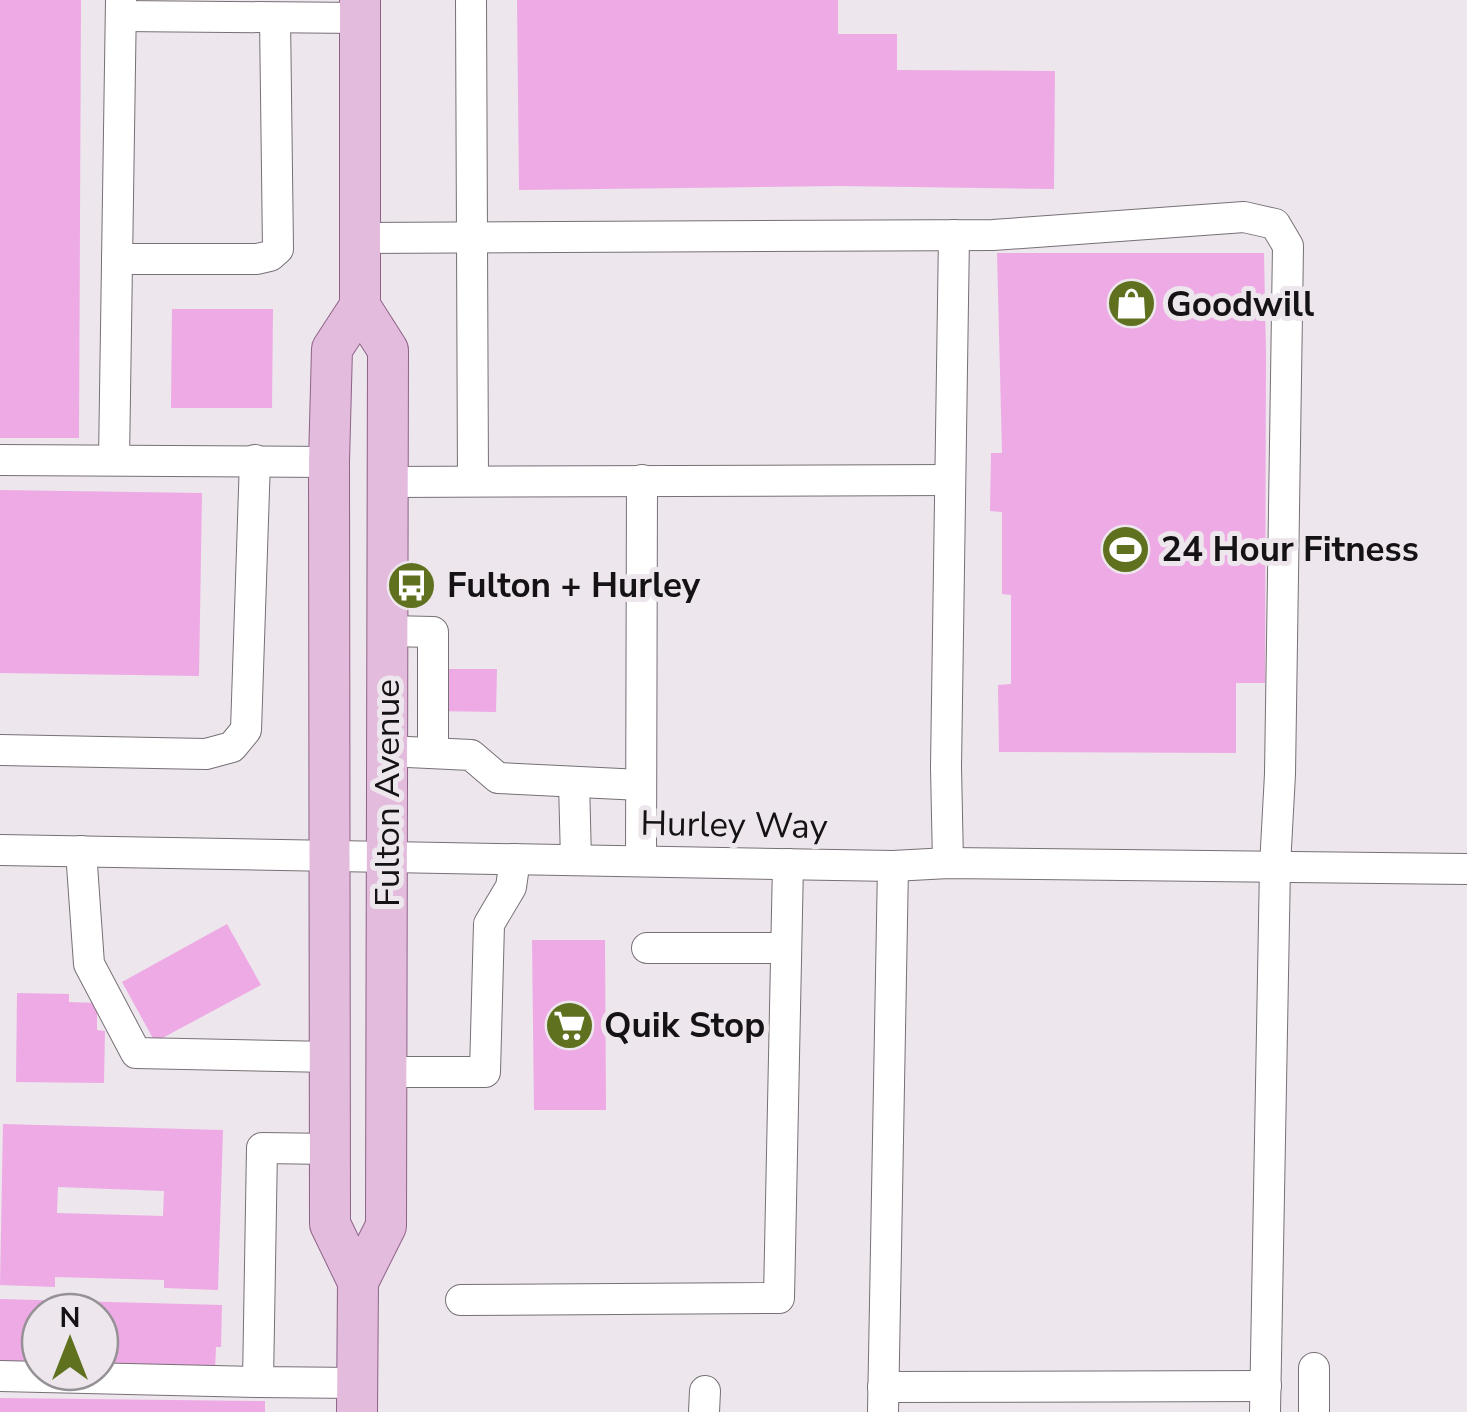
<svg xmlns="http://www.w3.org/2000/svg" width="1467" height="1412" font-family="'Nunito Sans',sans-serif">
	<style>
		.building { fill: #eeaae5; fill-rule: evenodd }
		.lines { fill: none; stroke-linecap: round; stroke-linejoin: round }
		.minor-casing { stroke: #777076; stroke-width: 32 }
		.major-casing { stroke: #8e6388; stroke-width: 42 }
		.minor { stroke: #fff; stroke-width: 30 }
		.major { stroke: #e3bbdd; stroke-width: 40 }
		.labels { text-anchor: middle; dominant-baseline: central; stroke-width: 10; stroke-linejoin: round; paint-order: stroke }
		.poi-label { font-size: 35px; font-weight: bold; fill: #141214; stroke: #ede6ec; text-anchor: start }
		.street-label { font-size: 35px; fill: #141214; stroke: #ede6ec }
	</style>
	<rect width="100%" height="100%" fill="#ede6ec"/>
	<g class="building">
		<path d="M0 0H81L79 438H0Z"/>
		<path d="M517 0H838V34H897V70L1055 71 1054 189 838 186 519 190Z"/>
		<path d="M997 253H1264L1266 353 1265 683H1236V753L999 752 998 685 1011 684V595L1002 594V512L990 511 991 453H1002Z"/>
		<path d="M172 309H273L272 408H171Z"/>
		<path d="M0 490 202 493 199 676 0 673Z"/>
		<path d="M434 669H497L496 712 433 711Z"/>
		<path d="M227 924 261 985 155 1042 122 982Z"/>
		<path d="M532 940H605L606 1110H534Z"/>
		<path d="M17 993 69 994V1002L97 1003V1030L105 1031 104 1083 16 1082Z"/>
		<path d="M3 1124 223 1130 218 1290 164 1288V1280L55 1277V1287L0 1285ZM58 1187 164 1191 163 1216 57 1213Z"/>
		<path d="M0 1299 222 1305 221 1347H216L215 1372 100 1369V1312H40V1367L0 1366Z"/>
		<path d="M0 1398 265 1401V1412H0Z"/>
	</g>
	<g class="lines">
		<defs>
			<g id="minor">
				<path d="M471 0 473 480"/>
				<path d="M121 16 360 18"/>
				<path d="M360 238 993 235 1244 217 1275 224 1288 246 1280 774 1275 866 1265 1412"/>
				<path d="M117 259H257L270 256 278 249 275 18"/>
				<path d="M0 460 329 462"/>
				<path d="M114 460 121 0"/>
				<path d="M388 482 950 480"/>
				<path d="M388 631 433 632V753"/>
				<path d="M0 750 206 754 232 747 246 730 255 460"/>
				<path d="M387 751 471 755 498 778 641 785"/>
				<path d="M574 782 576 860"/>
				<path d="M0 850 893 866 948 863 1467 869"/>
				<path d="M81 851 89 964 136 1053 331 1057"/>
				<path d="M641 861 642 480"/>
				<path d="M948 863 946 767 954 235"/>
				<path d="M647 948H786"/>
				<path d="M387 1072H485L489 924 511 887 515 859"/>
				<path d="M331 1149 262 1148 258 1382 357 1383"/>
				<path d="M461 1300 779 1298 788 864"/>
				<path d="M0 1376 258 1382"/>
				<path d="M883 1387 1266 1386"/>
				<path d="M704 1412 705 1391"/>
				<path d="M883 1412 893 866"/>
				<path d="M1314 1412V1368"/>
			</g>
			<g id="major">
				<path d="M358 1282 386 1226 388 350 360 306"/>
				<path d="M357 1412 358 1282 330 1224 329 462 332 349 360 306V0"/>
			</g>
		</defs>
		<use href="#minor" class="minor-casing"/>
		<use href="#major" class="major-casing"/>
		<use href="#minor" class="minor"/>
		<use href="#major" class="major"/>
	</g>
	<defs>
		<symbol id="shop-disc" viewBox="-11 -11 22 22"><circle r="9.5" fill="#5f711f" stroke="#ede6ec"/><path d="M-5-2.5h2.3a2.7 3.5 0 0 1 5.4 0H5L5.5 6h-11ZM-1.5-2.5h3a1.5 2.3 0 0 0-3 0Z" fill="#fff"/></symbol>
		<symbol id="stadium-disc" viewBox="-11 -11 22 22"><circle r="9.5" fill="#5f711f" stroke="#ede6ec"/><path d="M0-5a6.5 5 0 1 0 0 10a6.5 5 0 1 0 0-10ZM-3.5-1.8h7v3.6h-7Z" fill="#fff"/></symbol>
		<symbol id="bus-disc" viewBox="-11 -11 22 22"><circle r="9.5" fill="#5f711f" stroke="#ede6ec"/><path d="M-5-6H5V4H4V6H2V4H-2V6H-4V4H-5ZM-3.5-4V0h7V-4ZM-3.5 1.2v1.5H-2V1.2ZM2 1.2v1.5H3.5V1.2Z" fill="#fff"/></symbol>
		<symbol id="supermarket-disc" viewBox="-11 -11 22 22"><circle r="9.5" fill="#5f711f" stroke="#ede6ec"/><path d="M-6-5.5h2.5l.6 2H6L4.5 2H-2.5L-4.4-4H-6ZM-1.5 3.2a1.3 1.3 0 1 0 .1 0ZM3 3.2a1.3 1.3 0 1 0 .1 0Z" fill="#fff"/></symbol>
	</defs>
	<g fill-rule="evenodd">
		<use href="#shop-disc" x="1104" y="276" width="55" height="55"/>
		<use href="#stadium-disc" x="1098" y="522" width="55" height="55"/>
		<use href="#bus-disc" x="384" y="558" width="55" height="55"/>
		<use href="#supermarket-disc" x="542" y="998" width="55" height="55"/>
	</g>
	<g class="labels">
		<g class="poi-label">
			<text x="1166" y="304">Goodwill</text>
			<text x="1161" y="549">24 Hour Fitness</text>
			<text x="447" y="585">Fulton + Hurley</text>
			<text x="604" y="1025">Quik Stop</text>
		</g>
		<g class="street-label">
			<text transform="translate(387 793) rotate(-90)">Fulton Avenue</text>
			<text transform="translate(734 825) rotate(1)">Hurley Way</text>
		</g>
	</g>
	<g transform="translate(70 1342)"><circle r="48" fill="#ede6ec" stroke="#969196" stroke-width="2.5"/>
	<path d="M0-8L18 38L0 25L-18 38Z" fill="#5f711f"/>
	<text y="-15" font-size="28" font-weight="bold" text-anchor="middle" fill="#141214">N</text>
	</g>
</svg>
